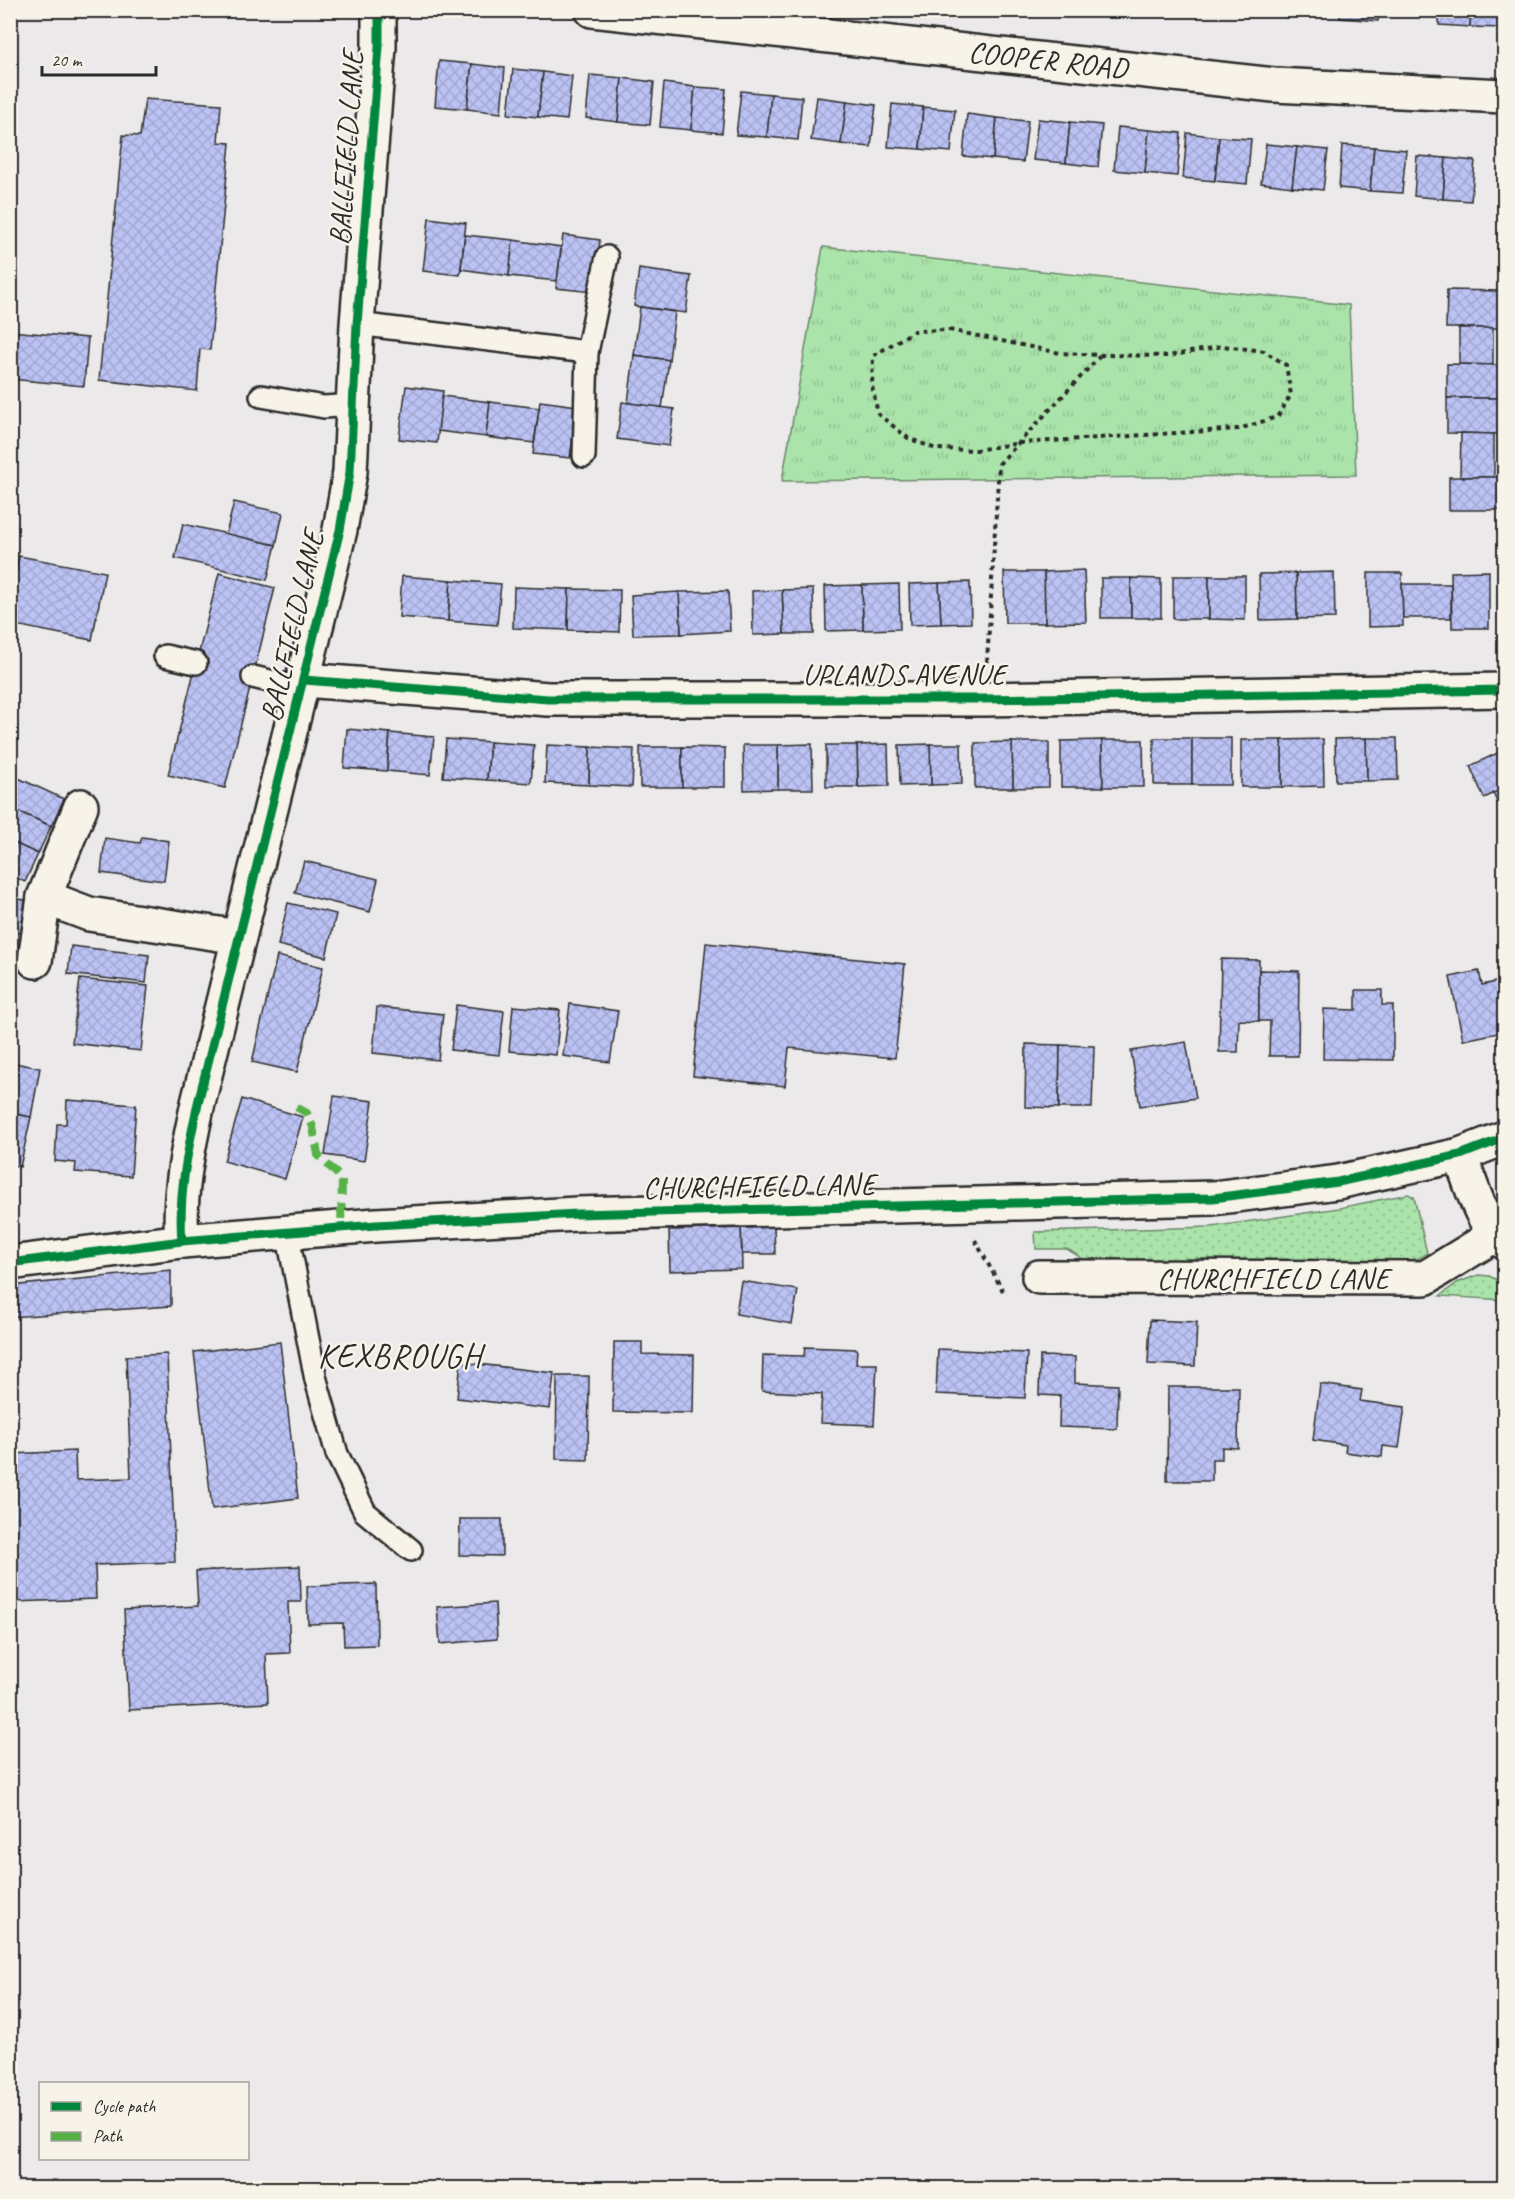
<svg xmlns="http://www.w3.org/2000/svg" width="1515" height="2199" font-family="Caveat,sans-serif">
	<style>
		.grass { fill: url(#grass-dots); stroke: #6a886a; stroke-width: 1.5 }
		.park { fill: url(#park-tufts); stroke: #6a886a; stroke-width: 1.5 }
		.building { fill: url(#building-cross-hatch); stroke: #2b2b2b; stroke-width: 1.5 }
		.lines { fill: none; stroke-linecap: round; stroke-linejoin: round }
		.lane-casing { stroke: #2b2b2b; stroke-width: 26 }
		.street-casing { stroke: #2b2b2b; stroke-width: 38 }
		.secondary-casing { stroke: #2b2b2b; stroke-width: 38 }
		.path { stroke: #2b2b2b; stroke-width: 4; stroke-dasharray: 4.5 4.5; stroke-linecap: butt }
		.lane { stroke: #f7f3e8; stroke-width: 21 }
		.street { stroke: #f7f3e8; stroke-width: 33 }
		.secondary { stroke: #f7f3e8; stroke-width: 33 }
		.quiet { stroke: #56b246; stroke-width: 8; stroke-dasharray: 15 8; stroke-linecap: butt }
		.cycleway-casing { stroke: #f7f3e8; stroke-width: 13 }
		.cycleway { stroke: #00873e; stroke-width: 9 }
		.labels { text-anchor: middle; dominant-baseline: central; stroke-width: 5; stroke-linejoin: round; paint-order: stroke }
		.street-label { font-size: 30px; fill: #2b2b2b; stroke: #f7f3e8 }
		.quarter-label { font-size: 33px; letter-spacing: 1.5px; fill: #2b2b2b; stroke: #f7f3e8 }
	</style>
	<defs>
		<pattern id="grass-dots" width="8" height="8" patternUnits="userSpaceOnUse" patternTransform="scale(1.5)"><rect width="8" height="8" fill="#aae4aa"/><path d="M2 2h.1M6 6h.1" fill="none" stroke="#92c492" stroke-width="1.8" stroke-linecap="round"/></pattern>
		<pattern id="park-tufts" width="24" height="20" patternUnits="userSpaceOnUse" patternTransform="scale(1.5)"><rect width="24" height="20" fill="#aae4aa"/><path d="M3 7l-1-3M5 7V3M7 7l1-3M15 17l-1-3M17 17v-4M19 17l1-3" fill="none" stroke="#92c492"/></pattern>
		<pattern id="building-cross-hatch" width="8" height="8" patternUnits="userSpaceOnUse" patternTransform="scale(1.5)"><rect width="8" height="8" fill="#bbc2f4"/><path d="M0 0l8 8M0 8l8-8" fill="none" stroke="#a1a7d1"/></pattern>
	</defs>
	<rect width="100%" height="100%" fill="#ebe9ea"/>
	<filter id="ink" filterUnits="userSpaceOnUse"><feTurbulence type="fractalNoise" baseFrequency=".0167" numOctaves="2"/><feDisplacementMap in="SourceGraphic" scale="12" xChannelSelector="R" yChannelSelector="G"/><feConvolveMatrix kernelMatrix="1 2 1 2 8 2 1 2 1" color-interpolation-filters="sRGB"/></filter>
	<g filter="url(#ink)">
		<g class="grass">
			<path d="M1408 1194 1414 1197 1427 1253 1417 1259 1403 1261 1097 1264 1083 1259 1067 1249H1036L1035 1232 1211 1227 1339 1208Z"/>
			<path d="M1478 1275 1489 1276 1504 1283V1300L1440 1296 1457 1283Z"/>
		</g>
		<path class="park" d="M823 247 1349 305 1356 475 782 481Z"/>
		<g class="building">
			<path d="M1260 10H1294V16L1260 13Z"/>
			<path d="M1340 10H1379L1378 21 1340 18Z"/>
			<path d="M1439 10H1471L1470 27 1439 25Z"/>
			<path d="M1471 10H1503L1502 28 1470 27Z"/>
			<path d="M439 61 472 64 467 109 435 106Z"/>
			<path d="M472 64 505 68 501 113 467 109Z"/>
			<path d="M513 69 543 72 538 117 508 114Z"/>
			<path d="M543 72 572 76 567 120 538 117Z"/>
			<path d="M590 75 622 78 618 122 586 118Z"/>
			<path d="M622 78 654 82 650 125 618 122Z"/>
			<path d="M664 83 695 87 691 130 660 127Z"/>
			<path d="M695 87 726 89 722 133 691 130Z"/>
			<path d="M741 91 771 94 767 137 736 135Z"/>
			<path d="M771 94 802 97 798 140 767 137Z"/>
			<path d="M817 97 847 101 841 144 811 140Z"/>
			<path d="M145 99 221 104 218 142 230 143 210 350 200 349 197 391 99 380 123 135 140 136Z"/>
			<path d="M847 101 876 105 871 147 841 144Z"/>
			<path d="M892 104 923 107 920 149 888 147Z"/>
			<path d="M923 107 955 110 951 152 920 149Z"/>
			<path d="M967 114 997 118 993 159 963 156Z"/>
			<path d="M997 118 1028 121 1023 162 993 159Z"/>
			<path d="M1038 119 1070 122 1066 163 1033 160Z"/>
			<path d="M1070 122 1102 125 1098 167 1066 163Z"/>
			<path d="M1118 127 1149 130 1145 173 1114 170Z"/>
			<path d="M1149 130 1181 133 1177 176 1145 173Z"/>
			<path d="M1187 133 1219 137 1215 181 1183 178Z"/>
			<path d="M1219 137 1251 139 1247 184 1215 181Z"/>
			<path d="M1266 144 1297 147 1292 187 1261 183Z"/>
			<path d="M1342 145 1374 147 1370 191 1339 188Z"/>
			<path d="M1297 147 1328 150 1323 190 1292 187Z"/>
			<path d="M1374 147 1406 150 1402 193 1370 191Z"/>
			<path d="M1417 156 1446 158 1443 199 1414 196Z"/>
			<path d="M1446 158 1475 161 1471 201 1443 199Z"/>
			<path d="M429 218 466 223 460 275 423 271Z"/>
			<path d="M465 235 513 240 509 276 461 269Z"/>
			<path d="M563 235 600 240 593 292 556 288Z"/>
			<path d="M513 240 561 247 557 281 509 276Z"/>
			<path d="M639 269 691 276 686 313 634 306Z"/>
			<path d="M1447 290 1502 291V328H1446Z"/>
			<path d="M640 307 675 312 669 360 634 355Z"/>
			<path d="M1459 328H1493V365L1459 364Z"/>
			<path d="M10 331 88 338 84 386 10 379Z"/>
			<path d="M634 355 669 360 662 408 628 403Z"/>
			<path d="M1447 364 1502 365V398H1447Z"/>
			<path d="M406 386 443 391 437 443 399 439Z"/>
			<path d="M442 396 490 402 486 437 438 431Z"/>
			<path d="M1447 398H1502V434L1447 433Z"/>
			<path d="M540 401 577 406 570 458 533 454Z"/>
			<path d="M490 402 539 408 534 443 486 437Z"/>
			<path d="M622 402 674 409 669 446 617 439Z"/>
			<path d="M1461 433 1494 434V477H1460Z"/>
			<rect x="1449" y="477" width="52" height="33"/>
			<path d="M234 502 283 513 276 545 226 534Z"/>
			<path d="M183 524 276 545 267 580 175 558Z"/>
			<path d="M19 556 105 572 92 640 10 624V585H13Z"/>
			<path d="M1084 570 1086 622 1045 623 1044 572Z"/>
			<path d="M1489 571V628H1452L1451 572Z"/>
			<path d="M1004 572H1044L1045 623H1005Z"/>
			<path d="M1334 572 1335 618 1297 619 1296 573Z"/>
			<path d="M219 573 275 588 225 788 168 775Z"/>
			<path d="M1296 573 1297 619 1260 620 1259 574Z"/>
			<path d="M1368 573H1402L1403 626 1368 627Z"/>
			<path d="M402 576 451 580 448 621 399 617Z"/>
			<rect x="1173" y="576" width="36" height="43"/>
			<path d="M1209 576H1245V620L1209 619Z"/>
			<rect x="1101" y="578" width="30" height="40"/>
			<path d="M1131 578 1161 579V618H1131Z"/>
			<path d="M451 580 501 584 497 625 448 621Z"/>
			<path d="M970 582 971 623 941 624 939 583Z"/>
			<path d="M939 583 941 624 910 625 909 584Z"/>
			<path d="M899 584 900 629 863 630 862 585Z"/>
			<path d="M1402 584H1451V618H1403Z"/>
			<path d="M862 585 863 630 826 631 825 586Z"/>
			<path d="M514 587 569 589 568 630 513 628Z"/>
			<path d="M569 589 620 590 619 632 568 630Z"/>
			<path d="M813 589 814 634H784L782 590Z"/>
			<path d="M782 590 784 634 753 635 752 591Z"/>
			<path d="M728 591 730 631 681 634 679 592Z"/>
			<path d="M679 592 681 634 633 635 631 595Z"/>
			<path d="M347 729 390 733 387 771 344 768Z"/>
			<path d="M390 733 434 737 430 775 387 771Z"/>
			<rect x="1154" y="738" width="38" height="47"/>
			<rect x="1192" y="738" width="39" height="47"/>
			<path d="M1366 738H1397L1398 780 1367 781Z"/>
			<path d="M1366 738 1367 781H1336L1335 739Z"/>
			<path d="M446 739 490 742 487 780 443 777Z"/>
			<path d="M1323 739 1324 786 1282 787V740Z"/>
			<path d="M1102 740 1103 787H1061V741Z"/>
			<path d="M1102 740H1143L1144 787H1103Z"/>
			<rect x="1241" y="740" width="41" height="47"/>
			<path d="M490 742 534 745 531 783 487 780Z"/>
			<path d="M1012 742H1049V787L1013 788Z"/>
			<path d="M1012 742 1013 788H975V743Z"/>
			<path d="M812 744 813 789H778V745Z"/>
			<path d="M888 744 889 786 858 787 857 745Z"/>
			<path d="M930 744H961L962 784 931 785Z"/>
			<path d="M930 744 931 785 900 786 899 745Z"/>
			<path d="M547 745 590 747 589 785 545 783Z"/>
			<path d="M743 745H778V789L744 790Z"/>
			<path d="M826 745H857L858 787H826Z"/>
			<path d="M590 747 634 749 632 787 589 785Z"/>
			<rect x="640" y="747" width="42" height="40"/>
			<path d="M682 747 725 748V787H682Z"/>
			<path d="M1504 750V789L1484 798 1470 766Z"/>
			<path d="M14 776 64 799 51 826 10 808V784Z"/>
			<path d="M1504 789V818L1493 793Z"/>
			<path d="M10 808 51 826 38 854 10 841Z"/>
			<path d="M142 837 169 841 164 881 101 873 105 838 140 843Z"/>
			<path d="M10 841 38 854 25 882 10 875Z"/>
			<path d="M304 861 378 879 370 912 295 893Z"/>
			<path d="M10 898 25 900 21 933 10 932Z"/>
			<path d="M288 903 336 914 326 957 278 945Z"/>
			<path d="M10 932 21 933 16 967 10 966Z"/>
			<path d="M706 943 905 964 895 1058 789 1048 785 1086 693 1076Z"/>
			<path d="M71 946 149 955 146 983 68 974Z"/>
			<path d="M277 956 323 967 297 1072 252 1062Z"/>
			<path d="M1221 959 1259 960V1021L1239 1020 1238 1052H1219Z"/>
			<path d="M1259 970 1299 971 1298 1056H1269L1270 1021H1259Z"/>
			<path d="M1479 971 1482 985 1504 980V1032L1463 1040 1450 977Z"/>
			<path d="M80 979 148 986 141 1051 72 1043Z"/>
			<path d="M1356 990H1382V1005H1393V1060L1323 1059 1324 1009 1356 1010Z"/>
			<path d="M570 1004 618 1011 610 1062 563 1056Z"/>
			<path d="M456 1005 504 1011 499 1055 451 1050Z"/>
			<path d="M513 1006 560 1010 556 1055 509 1051Z"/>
			<path d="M377 1007 443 1014 438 1060 373 1053Z"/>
			<path d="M1186 1042 1196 1098 1140 1106 1131 1051Z"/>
			<path d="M1026 1044 1060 1045 1059 1108 1025 1107Z"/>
			<path d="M1060 1045 1094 1046 1092 1108H1059Z"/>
			<path d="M10 1062 40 1068 31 1117 10 1113Z"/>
			<path d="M334 1096 373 1101 364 1161 325 1155Z"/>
			<path d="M242 1099 303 1117 285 1179 224 1161Z"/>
			<path d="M67 1100 136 1105 131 1176 75 1172 76 1163 55 1161 57 1124H66Z"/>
			<path d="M10 1113 31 1117 20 1167 10 1164Z"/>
			<path d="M774 1226 775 1254H742L741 1227Z"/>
			<path d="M741 1227 742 1269 670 1271 669 1229Z"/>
			<path d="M171 1270V1306L10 1317V1286Z"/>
			<path d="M741 1281 798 1290 792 1324 736 1314Z"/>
			<path d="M1150 1320 1197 1322 1195 1366 1148 1364Z"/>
			<path d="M280 1342 298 1498 212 1509 194 1352Z"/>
			<path d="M614 1342H642V1354L694 1355 693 1413 613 1412Z"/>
			<path d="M805 1347 857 1349 856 1364H877L874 1425 820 1423 822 1394 762 1391 763 1355 804 1356Z"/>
			<path d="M938 1349 1027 1353 1025 1398 936 1394Z"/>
			<path d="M167 1354 175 1562 95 1565 96 1599 14 1602 10 1454 75 1451 76 1480 131 1478 126 1356Z"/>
			<path d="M1040 1356 1075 1357V1383L1118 1385 1117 1429 1059 1427 1060 1396 1039 1395Z"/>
			<path d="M461 1362 554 1373 550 1409 457 1398Z"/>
			<path d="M557 1376H589L588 1460 556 1459Z"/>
			<path d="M1320 1384 1362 1390 1360 1401 1405 1407 1399 1448 1383 1446 1382 1457 1345 1452 1346 1445 1313 1440Z"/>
			<path d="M1168 1387H1239L1238 1448 1222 1447V1459H1212V1481H1167Z"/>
			<path d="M460 1519H502V1556L459 1555Z"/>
			<path d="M300 1566 301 1602H288L290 1653 266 1654 268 1703 129 1710 124 1610 198 1606 196 1571Z"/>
			<path d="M376 1584 377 1645 344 1646 343 1623 308 1624 307 1586Z"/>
			<path d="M495 1603 497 1639 440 1644 437 1607Z"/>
		</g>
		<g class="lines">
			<defs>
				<g id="lane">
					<path d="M357 324 587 352"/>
					<path d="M261 396 324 407 355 405"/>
					<path d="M584 456 587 352 607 257"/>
					<path d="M165 656 196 663"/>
					<path d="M253 677 302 689"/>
					<path d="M287 1232 316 1380 337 1454 365 1512 411 1550"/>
				</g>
				<g id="street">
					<path d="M592 10 1274 85 1504 96"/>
					<path d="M304 680 548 699H984L1504 690"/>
					<path d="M44 897 89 914 239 937"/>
					<path d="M35 961 44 897 81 806"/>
					<path d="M1460 1155C1470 1181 1482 1226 1504 1242"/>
					<path d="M1039 1277 1425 1278 1495 1235"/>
				</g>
				<g id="secondary">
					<path d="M182 1241C178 1194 188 1149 198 1103L340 530 350 472 357 324 379 47V10"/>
					<path d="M10 1263 182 1241 376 1225 577 1214 1213 1198 1338 1182 1460 1155 1504 1138"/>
				</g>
			</defs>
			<use href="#lane" class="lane-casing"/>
			<use href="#street" class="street-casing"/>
			<use href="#secondary" class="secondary-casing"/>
			<g class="path">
				<path d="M949 330 1060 353 1101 355 1169 356 1223 346 1264 351 1286 365 1291 395 1277 417 1239 429 1020 443 976 450 936 449 908 438 878 414 872 386 873 356 914 331Z"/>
				<path d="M987 662 999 464 1101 355"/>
				<path d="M975 1240 1003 1291"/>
			</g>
			<use href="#lane" class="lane"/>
			<use href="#street" class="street"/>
			<use href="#secondary" class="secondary"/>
			<path class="quiet" d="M296 1107 307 1113 313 1127 318 1155 342 1179 341 1228"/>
			<defs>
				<g id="cycleway">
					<path d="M304 680 548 699H984L1504 690"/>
					<path d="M182 1241C178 1194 188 1149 198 1103L340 530 350 472 357 324 379 47V10"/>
					<path d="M10 1263 182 1241 376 1225 577 1214 1213 1198 1338 1182 1460 1155 1504 1138"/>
				</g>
			</defs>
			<use href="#cycleway" class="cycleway-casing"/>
			<use href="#cycleway" class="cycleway"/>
		</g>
	</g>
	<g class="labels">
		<g class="street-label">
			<text transform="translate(1048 60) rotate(6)">COOPER ROAD</text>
			<text transform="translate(346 148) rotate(-86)">BALLFIELD LANE</text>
			<text transform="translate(292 626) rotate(-77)">BALLFIELD LANE</text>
			<text x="904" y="674">UPLANDS AVENUE</text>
			<text transform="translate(759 1186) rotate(-1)">CHURCHFIELD LANE</text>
			<text x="1273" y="1278">CHURCHFIELD LANE</text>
		</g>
		<g class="quarter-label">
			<text x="400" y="1356">KEXBROUGH</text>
		</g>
	</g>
	<rect width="1515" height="2199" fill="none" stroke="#f7f3e8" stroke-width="36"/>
	<rect x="18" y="18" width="1479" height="2163" fill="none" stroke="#2b2b2b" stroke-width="2" filter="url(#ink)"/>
	<rect x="39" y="2082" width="210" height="78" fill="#f7f3e8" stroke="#a5a39c" stroke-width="1.5"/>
	<rect x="51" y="2102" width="30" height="9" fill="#00873e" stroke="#a5a39c" stroke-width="1.5"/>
	<text x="93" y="2112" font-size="18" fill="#2b2b2b">Cycle path</text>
	<rect x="51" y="2132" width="30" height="9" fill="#56b246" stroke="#a5a39c" stroke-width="1.5"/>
	<text x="93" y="2142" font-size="18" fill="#2b2b2b">Path</text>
	<path d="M42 66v9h114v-9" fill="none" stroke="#2b2b2b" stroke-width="3"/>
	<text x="51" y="66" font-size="18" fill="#2b2b2b" stroke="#f7f3e8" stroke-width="4.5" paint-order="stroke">20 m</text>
</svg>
